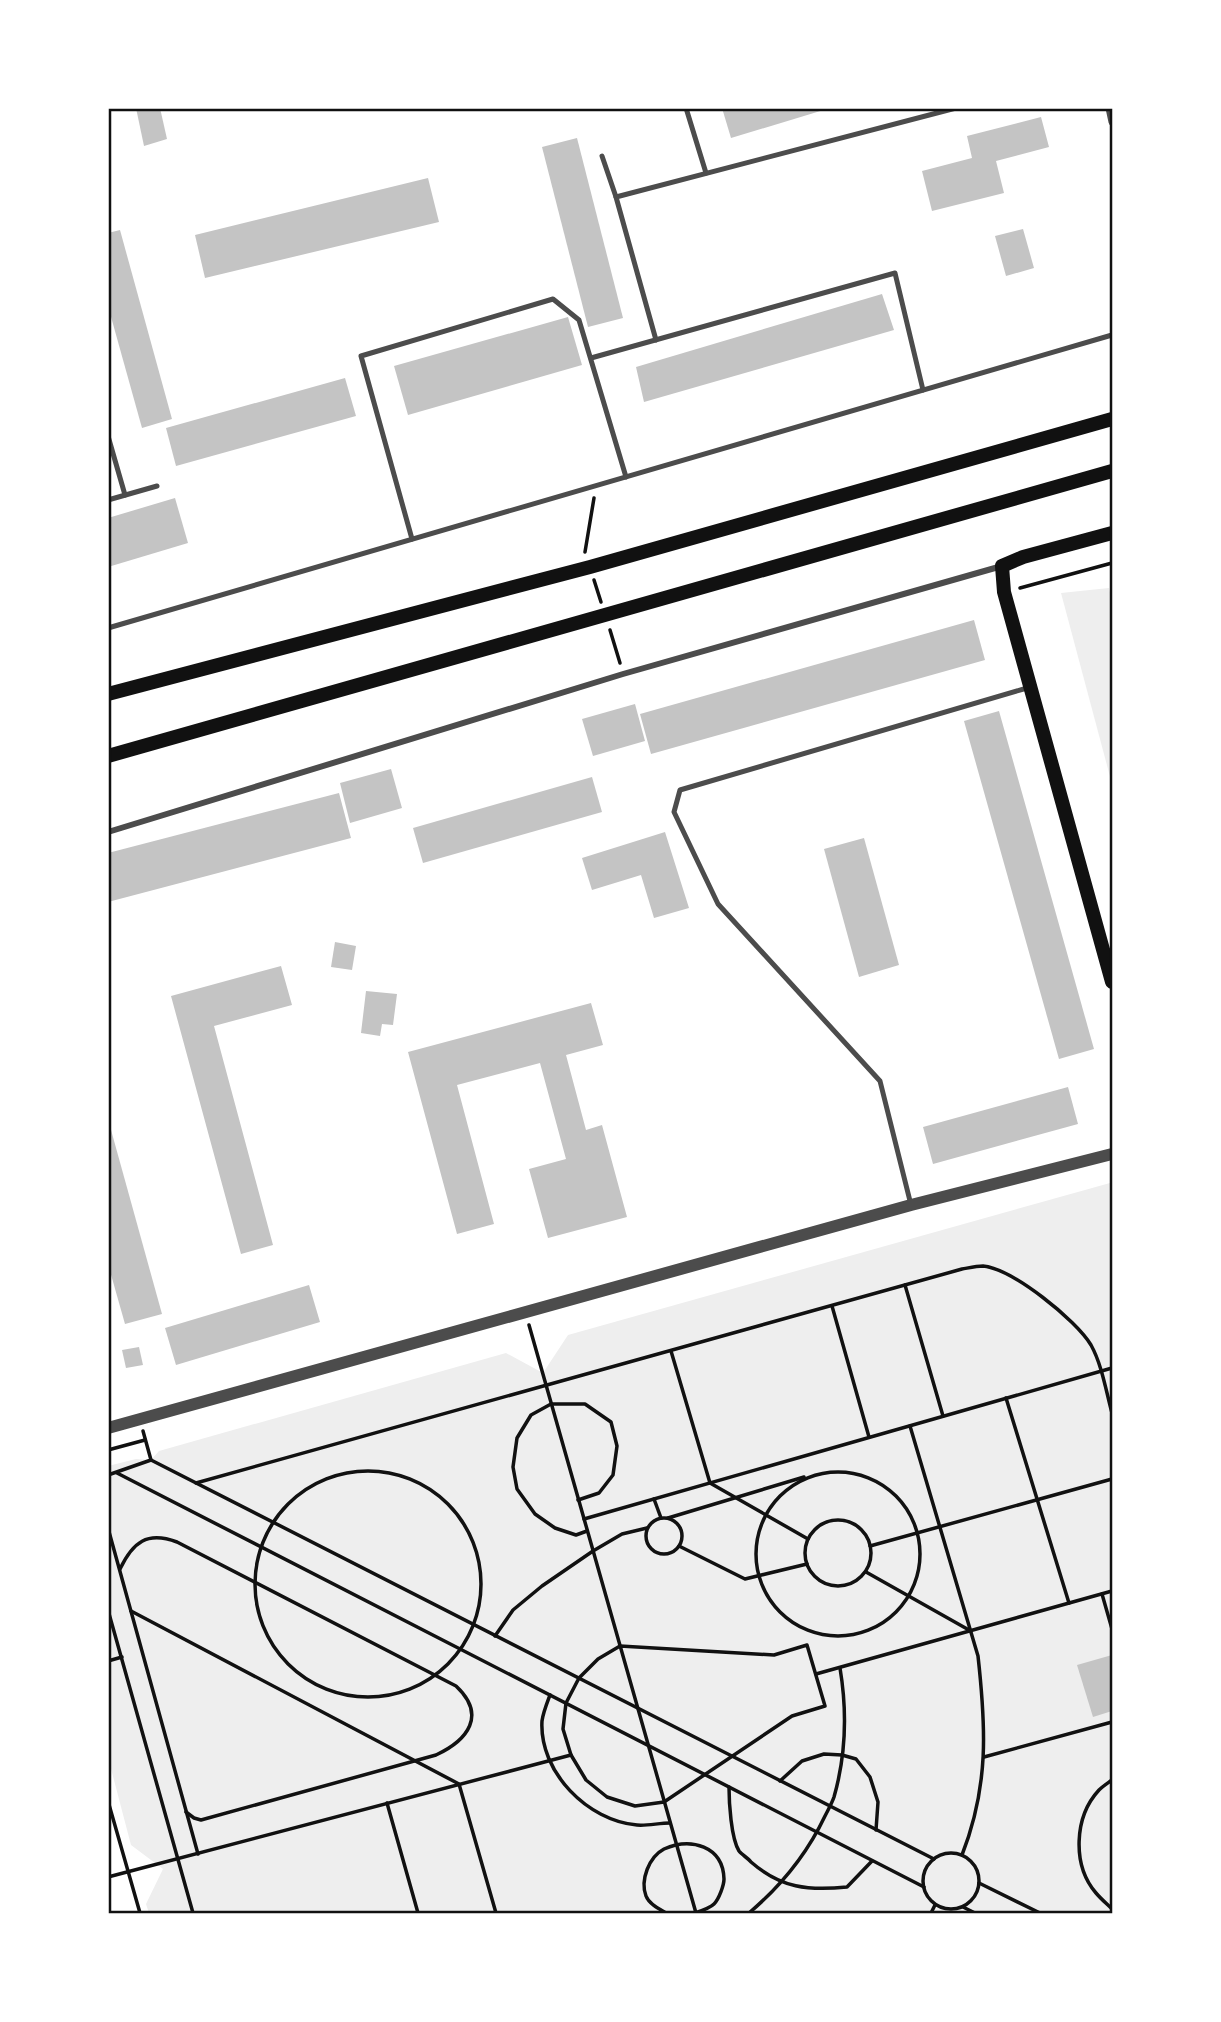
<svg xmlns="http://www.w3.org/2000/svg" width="1221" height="2022" font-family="Montserrat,sans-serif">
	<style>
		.green { fill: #eee }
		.building { fill: #c4c4c4 }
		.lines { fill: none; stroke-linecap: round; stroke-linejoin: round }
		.path { stroke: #111; stroke-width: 3.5 }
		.service { stroke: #4c4c4c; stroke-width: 5 }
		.pedestrian { stroke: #4c4c4c; stroke-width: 6 }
		.minor { stroke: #4c4c4c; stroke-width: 7 }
		.tertiary { stroke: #4c4c4c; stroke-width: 12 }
		.secondary { stroke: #111; stroke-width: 14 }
		.neatline { fill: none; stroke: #111; stroke-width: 2.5 }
	</style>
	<rect width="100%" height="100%" fill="#fff"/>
	<g class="green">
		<path d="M1109 588 1112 602V784L1061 593Z"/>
		<path d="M1110 1183 1112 1184V1913H149L146 1904 163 1869 131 1845 109 1761 108 1466 136 1459 151 1460 159 1451 506 1353 543 1373 568 1335Z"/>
	</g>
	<g class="building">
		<path d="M136 108H160L167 139 144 146Z"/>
		<path d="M722 108H827V109L731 138Z"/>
		<path d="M1041 117 1049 147 996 161 1004 193 932 211 922 171 972 158 967 136Z"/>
		<path d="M577 138 623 318 588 327 542 147Z"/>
		<path d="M428 178 439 222 205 278 195 235Z"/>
		<path d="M1023 229 1034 268 1006 276 995 236Z"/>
		<path d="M120 230 172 419 142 428 108 306V233Z"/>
		<path d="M882 294 894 330 644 402 636 367Z"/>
		<path d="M568 317 582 365 408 415 394 366Z"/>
		<path d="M345 378 356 416 176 466 166 428Z"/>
		<path d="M175 498 188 543 108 567V518Z"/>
		<path d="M974 620 985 660 651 754 640 714Z"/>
		<path d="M635 704 645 741 593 756 582 719Z"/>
		<path d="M999 711 1094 1049 1059 1059 964 721Z"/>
		<path d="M391 769 402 808 350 823 340 783Z"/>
		<path d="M592 777 602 812 423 863 413 828Z"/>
		<path d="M339 793 351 838 108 902V853Z"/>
		<path d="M665 832 689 908 654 918 641 875 592 890 582 858Z"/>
		<path d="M864 838 899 965 859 977 824 849Z"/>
		<path d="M335 942 356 946 352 970 331 967Z"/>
		<path d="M281 966 292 1005 214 1026 273 1245 241 1254 171 996Z"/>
		<path d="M366 991 397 994 393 1025 382 1024 380 1036 361 1033Z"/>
		<path d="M591 1003 603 1045 566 1055 586 1130 602 1125 627 1217 548 1238 529 1169 566 1159 540 1063 457 1085 494 1224 457 1234 408 1052Z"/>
		<path d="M1068 1087 1078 1124 933 1164 923 1127Z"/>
		<path d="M108 1119 162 1314 125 1324 108 1264Z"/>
		<path d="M309 1285 320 1322 176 1365 165 1328Z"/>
		<path d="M139 1347 143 1365 126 1368 122 1350Z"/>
		<path d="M1112 1655V1711L1093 1717 1077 1665Z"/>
	</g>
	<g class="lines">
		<g class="path">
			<path d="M585 552 594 498"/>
			<path d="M594 580 601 602"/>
			<path d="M1020 588 1112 563"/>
			<path d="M610 630 620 663"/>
			<path d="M905 1285 943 1416"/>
			<path d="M832 1306 869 1437"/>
			<path d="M529 1325 696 1913"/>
			<path d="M671 1351 710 1483 808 1539"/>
			<path d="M1006 1398 1069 1603"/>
			<path d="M910 1426 978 1656C986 1728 989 1786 962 1855"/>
			<path d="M108 1450 145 1440"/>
			<path d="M151 1460 934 1859"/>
			<circle cx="368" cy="1584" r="113"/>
			<circle cx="838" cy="1554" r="82"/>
			<path d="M117 1473 924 1887"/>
			<path d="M108 1475 151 1460 143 1431"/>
			<path d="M196 1483 962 1269C968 1268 976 1266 983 1266 1013 1269 1076 1320 1091 1345 1102 1365 1106 1391 1112 1413"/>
			<path d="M654 1499 661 1518"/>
			<path d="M578 1500 599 1493 613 1475 617 1446 611 1422 585 1404H551L531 1415 517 1438 513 1467 517 1489 535 1514 555 1528 576 1535 587 1531"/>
			<circle cx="664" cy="1536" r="18"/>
			<path d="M668 1518 804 1477"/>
			<path d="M584 1519 1112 1368"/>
			<circle cx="838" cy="1553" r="33"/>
			<path d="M108 1528 198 1854"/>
			<path d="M679 1546 745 1579 807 1564"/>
			<path d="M870 1546 1112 1479"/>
			<path d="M120 1569C133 1542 147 1531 177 1542L456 1686C487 1715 468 1740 436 1755L201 1820 194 1818 186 1812"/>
			<path d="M866 1572 969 1630"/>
			<path d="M1102 1594 1112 1629"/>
			<path d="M108 1610 193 1913"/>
			<path d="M131 1611 459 1784 496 1913"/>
			<path d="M495 1636 513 1610 542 1586 593 1551 622 1534 647 1528"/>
			<path d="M807 1645 825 1706 792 1716 664 1802 635 1806 607 1797 586 1780 571 1755 563 1729 566 1703 579 1678 598 1659 620 1646 774 1655Z"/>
			<path d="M108 1661 122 1657"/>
			<path d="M816 1674 1112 1591"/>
			<path d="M550 1695C547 1703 543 1713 542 1721 539 1772 588 1821 637 1825 647 1826 659 1823 670 1823"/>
			<path d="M984 1757 1112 1722"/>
			<path d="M1112 1780C1108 1783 1103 1786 1099 1790 1074 1817 1072 1865 1096 1893 1101 1899 1107 1904 1112 1909"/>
			<path d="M780 1781 802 1761 824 1754 842 1755 856 1759 870 1777 878 1802 876 1830"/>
			<path d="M729 1787C729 1802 731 1838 739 1851 742 1855 748 1858 751 1862 781 1888 808 1891 847 1887L872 1861"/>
			<path d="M108 1801 140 1913"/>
			<path d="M387 1803 418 1913"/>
			<circle cx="951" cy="1881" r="28"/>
			<path d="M108 1877 571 1755"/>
			<path d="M979 1883 1040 1913"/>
			<path d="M963 1907 975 1913"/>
			<path d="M666 1913C659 1909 649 1904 646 1896 640 1880 649 1857 664 1849 691 1837 723 1846 724 1879 724 1885 719 1899 714 1904 710 1908 701 1911 695 1913"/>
			<path d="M749 1913C781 1886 807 1854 825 1816 828 1810 832 1803 834 1797 846 1755 847 1710 840 1668"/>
			<path d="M931 1913 935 1905"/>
		</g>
		<g class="service">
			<path d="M686 108 706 173"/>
			<path d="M602 156 616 197"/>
			<path d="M656 340 616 197 956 108"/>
			<path d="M591 358 895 273 923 390"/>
			<path d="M108 436 125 495"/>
			<path d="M108 500 157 486"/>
			<path d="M412 539 361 356 553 299 579 320 626 477"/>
			<path d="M108 628 1112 335"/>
			<path d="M911 1205 880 1081 718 904 674 812 680 790 1027 688"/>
		</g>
		<path class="pedestrian" d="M108 832 623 674 1002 566"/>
		<path class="minor" d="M1109 108 1112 122"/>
		<path class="tertiary" d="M108 1428 911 1205 1112 1154"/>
		<g class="secondary">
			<path d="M1112 533 1023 557 1002 566 1004 592 1112 982"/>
			<path d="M108 694 590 567 1112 419"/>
			<path d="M108 756 1112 471"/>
		</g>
	</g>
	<rect width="1221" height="2022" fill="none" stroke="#ffffff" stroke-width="220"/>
	<rect x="110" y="110" width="1001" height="1802" class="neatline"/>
</svg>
